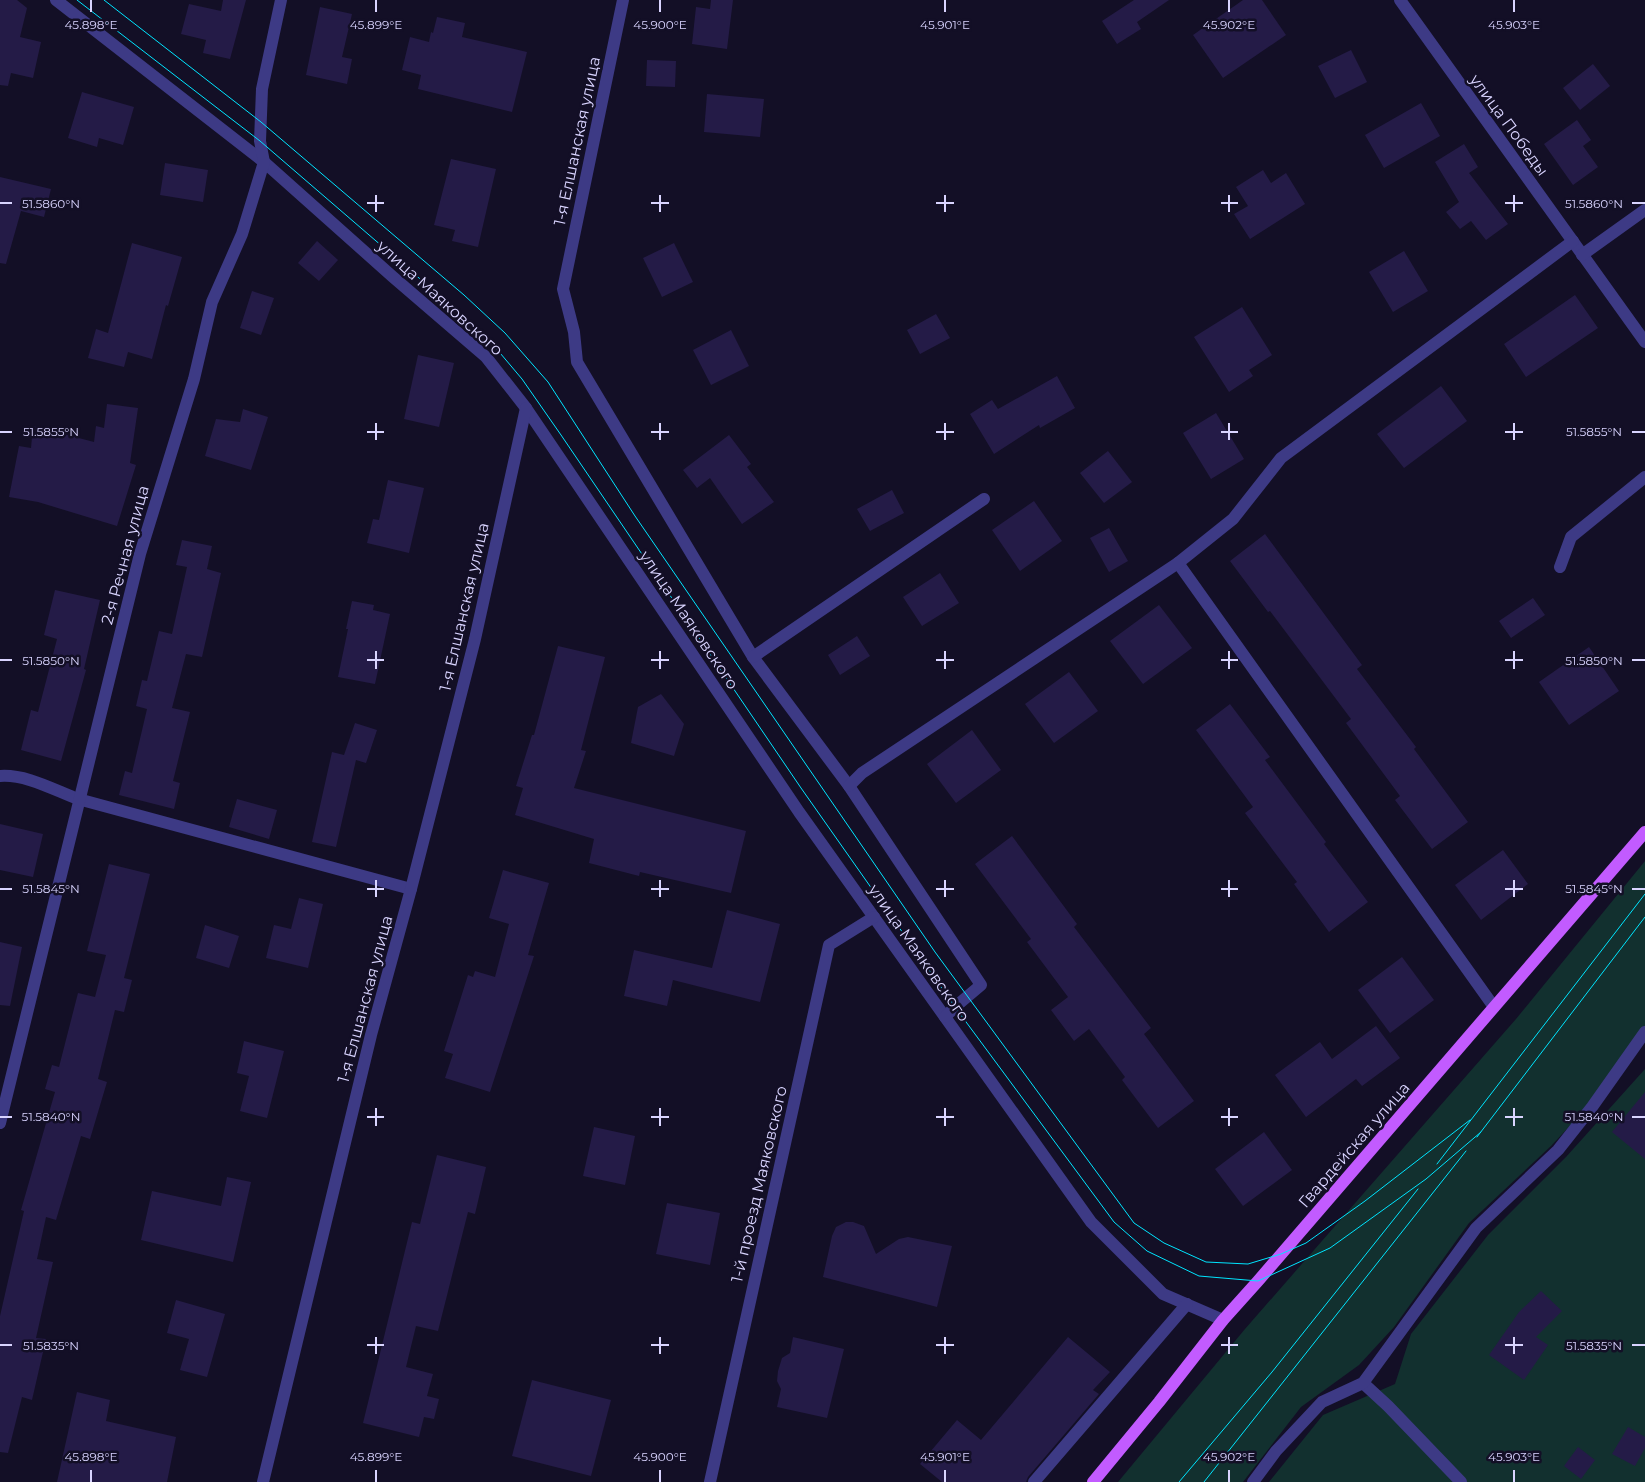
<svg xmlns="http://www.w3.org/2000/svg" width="1645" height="1482" font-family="Montserrat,sans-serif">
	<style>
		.green { fill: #12302f }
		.building { fill: #241b47 }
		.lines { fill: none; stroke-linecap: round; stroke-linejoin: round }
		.minor { stroke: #3d3a85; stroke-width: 12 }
		.major { stroke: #c25bff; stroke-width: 12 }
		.tram { stroke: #00e5ff; stroke-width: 1 }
		.ticks { fill: none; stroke: #d9d4ff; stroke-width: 2 }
		.labels { text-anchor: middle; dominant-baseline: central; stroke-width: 5; stroke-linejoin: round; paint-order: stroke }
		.street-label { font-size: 16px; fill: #d9d4ff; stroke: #130f26 }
		.ticks-label { font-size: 12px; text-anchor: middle; fill: #d9d4ff; stroke: #130f26; stroke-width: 5; stroke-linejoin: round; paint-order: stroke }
	</style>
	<rect width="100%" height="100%" fill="#130f26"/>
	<g class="green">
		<path d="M1645 861V1038L1620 1072 1551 1146 1469 1223 1394 1327 1359 1365 1301 1407 1243 1482H1118L1245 1329 1516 1019Z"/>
		<path d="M1645 1069V1482H1269L1323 1415 1395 1384 1411 1334 1488 1235 1566 1157Z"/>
	</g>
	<g class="building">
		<path d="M0 0H17L27 8 20 37 41 42 33 78 11 73 8 86 0 85Z"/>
		<path d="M223 0H246L230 59 203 53 206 40 181 34 189 4 221 11Z"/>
		<path d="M711 0H733L727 49 692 44 696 7 710 9Z"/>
		<path d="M1134 0H1169L1137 22 1141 29 1117 44 1102 21Z"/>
		<path d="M1243 0H1262L1286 35 1223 78 1193 35Z"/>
		<path d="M320 7 352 14 342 57 352 59 347 84 306 75Z"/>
		<path d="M437 17 465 23 462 37 527 52 512 112 418 89 421 75 402 70 410 37 429 42 431 32 433 33Z"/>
		<path d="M1351 50 1367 82 1335 98 1318 66Z"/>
		<path d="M647 60 676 61 675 87 646 86Z"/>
		<path d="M1593 64 1610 86 1580 110 1563 88Z"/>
		<path d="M82 92 134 107 123 145 99 138 97 147 68 138Z"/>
		<path d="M707 94 764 99 760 137 704 132Z"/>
		<path d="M1421 103 1440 136 1384 168 1365 135Z"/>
		<path d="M1577 120 1591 140 1583 146 1598 167 1573 185 1544 144Z"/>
		<path d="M1464 144 1478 167 1469 173 1508 224 1486 240 1471 221 1460 229 1446 212 1459 202 1435 162Z"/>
		<path d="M451 159 496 169 478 247 452 241 455 230 434 225Z"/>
		<path d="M165 163 208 170 203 202 160 195Z"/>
		<path d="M1263 170 1271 183 1286 173 1305 204 1250 239 1234 214 1248 206 1236 187Z"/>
		<path d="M0 177 51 189 44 217 21 211 6 264 0 263Z"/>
		<path d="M317 241 338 260 319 281 298 263Z"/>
		<path d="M132 243 182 257 168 306 166 305 152 359 128 352 124 367 88 358 96 329 108 333Z"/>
		<path d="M674 243 693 282 662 297 643 258Z"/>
		<path d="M1404 251 1428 291 1393 312 1369 272Z"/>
		<path d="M252 291 274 298 261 335 240 328Z"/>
		<path d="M1575 295 1598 328 1526 377 1504 344Z"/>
		<path d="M1242 307 1272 355 1249 370 1253 376 1229 392 1194 337Z"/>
		<path d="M936 314 950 338 920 354 907 330Z"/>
		<path d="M731 330 749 366 711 385 693 350Z"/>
		<path d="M418 355 454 363 439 427 404 419Z"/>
		<path d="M1057 376 1075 408 1040 428 1039 425 994 454 970 414 992 400 998 409Z"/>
		<path d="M1441 386 1467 421 1404 468 1377 434Z"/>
		<path d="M107 404 138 408 130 463 136 465 117 526 38 502 9 497 19 446 31 448 33 426 94 442 96 426 104 428Z"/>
		<path d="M243 409 268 417 251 470 205 456 216 419 240 422Z"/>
		<path d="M1216 413 1244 459 1211 479 1183 433Z"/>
		<path d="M729 435 751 464 747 467 774 502 742 524 710 478 697 488 683 470Z"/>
		<path d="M1108 451 1132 482 1104 503 1080 473Z"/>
		<path d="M388 480 424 488 409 553 367 543 373 519 379 520Z"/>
		<path d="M892 490 904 513 870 531 857 509Z"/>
		<path d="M1034 501 1062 541 1020 571 992 530Z"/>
		<path d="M1109 528 1128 561 1109 572 1090 538Z"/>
		<path d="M1265 534 1362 665 1357 669 1416 747 1414 749 1468 822 1432 849 1395 800 1400 796 1346 723 1351 719 1270 611 1268 612 1230 561Z"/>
		<path d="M182 540 212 546 207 569 221 573 202 657 186 654 172 708 190 712 173 781 180 783 174 809 119 795 125 771 132 773 147 709 136 706 142 680 147 681 159 631 172 634 187 567 176 565Z"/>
		<path d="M940 573 959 603 922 626 903 597Z"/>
		<path d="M55 590 100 600 84 669 86 670 61 761 21 750 31 710 38 712 57 639 44 635Z"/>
		<path d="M1533 598 1545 615 1511 638 1499 621Z"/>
		<path d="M352 601 374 605 373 610 390 614 375 684 338 677 348 629H346Z"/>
		<path d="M1159 605 1192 648 1143 684 1110 641Z"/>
		<path d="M857 636 870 656 840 675 828 655Z"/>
		<path d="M558 646 605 657 581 750 586 751 574 788 746 831 731 893 640 872 639 876 589 863 594 839 515 815 523 788 516 786 532 735H534Z"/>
		<path d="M1589 647 1619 691 1569 725 1539 682Z"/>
		<path d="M1069 672 1098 711 1054 743 1025 704Z"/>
		<path d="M661 694 684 724 674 756 631 743 638 707Z"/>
		<path d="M1230 704 1270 757 1265 760 1326 842 1324 844 1368 902 1329 932 1294 884 1297 882 1245 813 1253 807 1196 730Z"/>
		<path d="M355 723 377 730 366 763 356 760 336 847 312 842 332 752 344 755Z"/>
		<path d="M972 730 1001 770 956 803 927 764Z"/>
		<path d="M237 799 277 810 269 839 229 827Z"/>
		<path d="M0 824 43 834 33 877 0 870Z"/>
		<path d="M1012 836 1077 924 1074 927 1151 1028 1144 1034 1194 1101 1158 1128 1122 1080 1125 1077 1089 1029 1074 1041 1051 1010 1068 997 1027 942 1031 939 975 864Z"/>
		<path d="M1503 850 1528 884 1481 920 1455 885Z"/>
		<path d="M109 864 150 874 124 978 132 980 124 1012 115 1010 98 1079 107 1082 90 1139 81 1136 56 1220 46 1217 37 1259 53 1262 36 1338 46 1339 32 1400 22 1397 8 1453 0 1452V1316L24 1211 21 1210 55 1092 45 1089 52 1065 59 1067 78 993 95 997 106 955 87 951Z"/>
		<path d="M503 870 549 883 528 955 534 956 490 1092 445 1078 453 1054 444 1051 468 975 473 977 475 971 495 977 509 924 489 918Z"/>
		<path d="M299 898 323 904 308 968 266 958 274 925 291 929Z"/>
		<path d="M727 910 780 924 760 1002 673 980 667 1006 624 996 634 950 712 968Z"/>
		<path d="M205 925 239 936 229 968 196 958Z"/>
		<path d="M0 942 22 947 10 1006 0 1005Z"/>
		<path d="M1402 957 1434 1000 1390 1033 1358 990Z"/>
		<path d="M1376 1026 1400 1058 1362 1086 1356 1079 1306 1117 1275 1075 1320 1042 1332 1059Z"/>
		<path d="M244 1041 284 1051 267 1118 240 1111 249 1076 237 1073Z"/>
		<path d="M1645 1092V1159L1612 1132Z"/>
		<path d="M594 1127 635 1136 625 1185 583 1176Z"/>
		<path d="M1264 1132 1292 1170 1243 1206 1215 1169Z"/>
		<path d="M437 1155 486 1167 475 1214 468 1212 438 1331 416 1326 406 1367 433 1374 427 1396 439 1399 434 1419 424 1417 419 1437 363 1423 412 1222 420 1224Z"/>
		<path d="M227 1177 251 1182 233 1262 141 1240 152 1191 221 1206Z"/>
		<path d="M667 1203 720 1213 710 1265 656 1254Z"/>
		<path d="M846 1222H853L864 1226 876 1254 899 1239 908 1237 952 1246 937 1307 823 1277 832 1236 836 1227Z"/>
		<path d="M1541 1291 1562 1311 1536 1337 1548 1345 1524 1380 1489 1355 1519 1312Z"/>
		<path d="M176 1300 225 1314 207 1377 180 1370 189 1339 167 1333Z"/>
		<path d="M793 1337 844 1349 827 1418 777 1407 781 1389 777 1381 778 1371 782 1358 790 1353Z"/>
		<path d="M1068 1337 1110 1372 1093 1390 1099 1394 1028 1477 1026 1482H942L920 1464 957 1420 981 1440Z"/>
		<path d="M532 1380 611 1400 591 1476 512 1456Z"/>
		<path d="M77 1392 110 1400 106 1421 176 1437 167 1482H57Z"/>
		<path d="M1628 1427 1645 1437V1448L1635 1466 1612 1454Z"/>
		<path d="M1578 1447 1595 1460 1581 1479 1564 1466Z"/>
	</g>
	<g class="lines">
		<g class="minor">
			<path d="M56 0 264 162 393 277 486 357 526 408 799 812 1091 1222 1163 1294 1223 1320"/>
			<path d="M623 0 563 289 574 332 577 362 753 657 849 786 981 985 955 1007 945 1017"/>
			<path d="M1400 0 1645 342"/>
			<path d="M1582 255 1645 210"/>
			<path d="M1178 563 1494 1007"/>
			<path d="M1560 567 1571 537 1645 477"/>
			<path d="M753 657 984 499"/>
			<path d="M0 776C26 774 54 790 78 799L411 889"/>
			<path d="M849 786 862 773 1178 563 1233 519 1281 458 1573 241"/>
			<path d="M0 1123 140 554 194 379 212 302 242 234 264 162 260 141 262 89 281 0"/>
			<path d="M1363 1383 1388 1406 1461 1482"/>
			<path d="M263 1482 371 1035 411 889 475 639 526 408"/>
			<path d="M710 1482 829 945 874 917"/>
			<path d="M1034 1482 1187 1304"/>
			<path d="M1253 1482 1276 1451 1322 1402 1363 1383 1476 1228 1558 1150 1592 1107 1645 1032"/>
		</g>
		<path class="major" d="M1093 1482 1159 1402 1223 1320 1258 1281 1645 832"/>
		<g class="tram">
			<path d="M77 0 260 141 484 334 522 379 561 435 801 788 955 1007 1114 1222 1147 1251 1199 1276 1258 1281 1330 1248 1426 1179 1481 1132"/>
			<path d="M104 0 261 122 464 295 505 333 548 382 635 516 935 952 1134 1223 1164 1243 1206 1262 1248 1264 1281 1254 1306 1243 1365 1201 1470 1120"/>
			<path d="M1477 1137 1645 917"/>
			<path d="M1437 1164 1645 894"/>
			<path d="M1179 1482 1272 1372 1418 1189"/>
			<path d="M1204 1482 1466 1151"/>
		</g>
	</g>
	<path class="ticks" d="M91 0V12M376 0V12M660 0V12M945 0V12M1229 0V12M1514 0V12M376 195V212M660 195V212M945 195V212M1229 195V212M1514 195V212M0 203H12M367 203H384M651 203H669M936 203H954M1221 203H1238M1505 203H1523M1632 203H1645M376 423V440M660 423V440M945 423V440M1229 423V440M1514 423V440M0 432H12M367 432H384M651 432H669M936 432H954M1221 432H1238M1505 432H1523M1632 432H1645M376 651V669M660 651V669M945 651V669M1229 651V669M1514 651V669M0 660H12M367 660H384M651 660H669M936 660H954M1221 660H1238M1505 660H1523M1632 660H1645M376 880V897M660 880V897M945 880V897M1229 880V897M1514 880V897M0 889H12M367 889H384M651 889H669M936 889H954M1221 889H1238M1505 889H1523M1632 889H1645M376 1108V1126M660 1108V1126M945 1108V1126M1229 1108V1126M1514 1108V1126M0 1117H12M367 1117H384M651 1117H669M936 1117H954M1221 1117H1238M1505 1117H1523M1632 1117H1645M376 1337V1354M660 1337V1354M945 1337V1354M1229 1337V1354M1514 1337V1354M0 1345H12M367 1345H384M651 1345H669M936 1345H954M1221 1345H1238M1505 1345H1523M1632 1345H1645M91 1470V1482M376 1470V1482M660 1470V1482M945 1470V1482M1229 1470V1482M1514 1470V1482"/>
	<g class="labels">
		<g class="street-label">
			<text transform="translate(1509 125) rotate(54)">улица Победы</text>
			<text transform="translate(577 141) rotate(-78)">1-я Елшанская улица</text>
			<text transform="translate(440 298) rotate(42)">улица Маяковского</text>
			<text transform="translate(125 555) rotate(-75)">2-я Речная улица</text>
			<text transform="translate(464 607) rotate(-77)">1-я Елшанская улица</text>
			<text transform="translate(689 620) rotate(56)">улица Маяковского</text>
			<text transform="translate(919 953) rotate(55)">улица Маяковского</text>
			<text transform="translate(365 999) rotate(-75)">1-я Елшанская улица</text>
			<text transform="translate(1354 1145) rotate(-49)">Гвардейская улица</text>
			<text transform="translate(759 1184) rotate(-77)">1-й проезд Маяковского</text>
		</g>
	</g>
	<g class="ticks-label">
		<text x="91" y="29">45.898°E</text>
		<text x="376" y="29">45.899°E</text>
		<text x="660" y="29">45.900°E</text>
		<text x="945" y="29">45.901°E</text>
		<text x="1229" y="29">45.902°E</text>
		<text x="1514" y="29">45.903°E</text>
		<text x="51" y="208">51.5860°N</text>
		<text x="1594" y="208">51.5860°N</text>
		<text x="51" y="436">51.5855°N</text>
		<text x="1594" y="436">51.5855°N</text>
		<text x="51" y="665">51.5850°N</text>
		<text x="1594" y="665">51.5850°N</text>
		<text x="51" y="893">51.5845°N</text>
		<text x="1594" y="893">51.5845°N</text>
		<text x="51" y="1121">51.5840°N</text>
		<text x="1594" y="1121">51.5840°N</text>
		<text x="51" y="1350">51.5835°N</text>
		<text x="1594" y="1350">51.5835°N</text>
		<text x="91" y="1461">45.898°E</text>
		<text x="376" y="1461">45.899°E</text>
		<text x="660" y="1461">45.900°E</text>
		<text x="945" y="1461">45.901°E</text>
		<text x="1229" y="1461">45.902°E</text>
		<text x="1514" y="1461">45.903°E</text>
	</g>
</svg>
